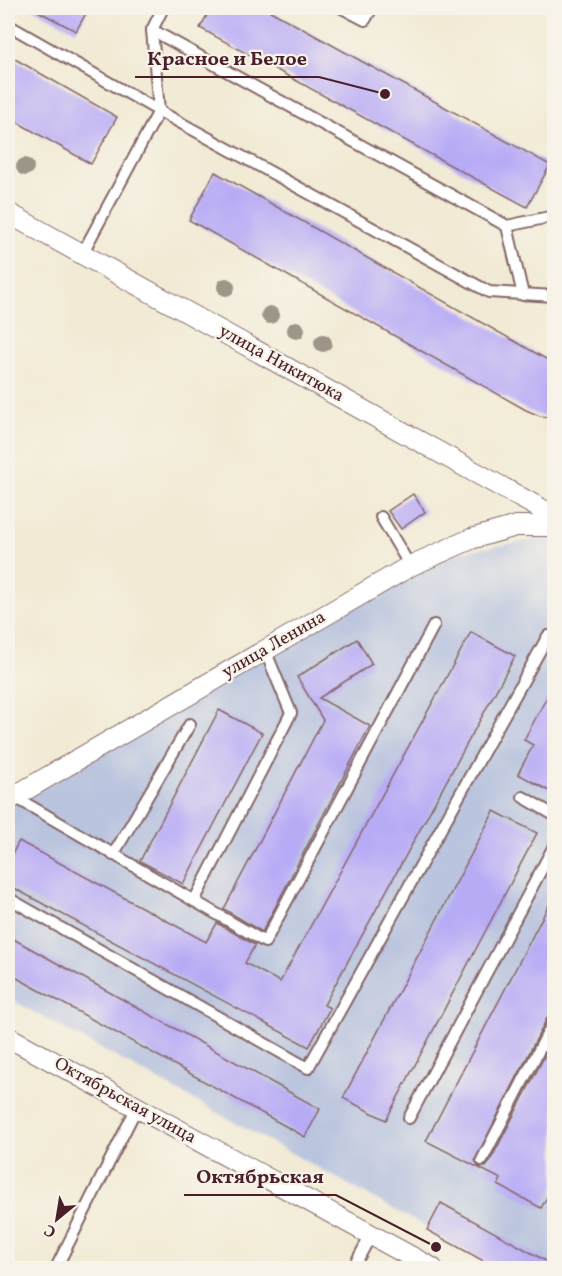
<svg xmlns="http://www.w3.org/2000/svg" width="562" height="1276" font-family="Vollkorn,serif">
	<style>
		.industrial { fill: #bac4de }
		.building { fill: #b8abf6 }
		.lines { fill: none; stroke-linecap: round; stroke-linejoin: round }
		.service-casing { stroke: #846666; stroke-width: 14 }
		.minor-casing { stroke: #846666; stroke-width: 22 }
		.service { stroke: #fff; stroke-width: 10 }
		.minor { stroke: #fff; stroke-width: 20 }
		.tree { fill: #9d9588 }
		.labels { text-anchor: middle; dominant-baseline: central; stroke-width: 4.5; stroke-linejoin: round; paint-order: stroke }
		.street-label { font-size: 18px; fill: #4a1f2b; stroke: #f7f3e8 }
		.leader { fill: none; stroke: #4a1f2b; stroke-width: 2 }
		.callout-dot { fill: #4a1f2b; stroke: #f7f3e8; stroke-width: 2 }
		.callout-label { font-size: 20px; text-anchor: middle; font-weight: bold; fill: #4a1f2b; stroke: #f7f3e8; stroke-width: 4.5; stroke-linejoin: round; paint-order: stroke }
	</style>
	<rect width="100%" height="100%" fill="#f7f3e8"/>
	<filter id="ink" filterUnits="userSpaceOnUse"><feTurbulence type="fractalNoise" baseFrequency=".0167" numOctaves="2"/><feDisplacementMap in="SourceGraphic" scale="12" xChannelSelector="R" yChannelSelector="G"/><feConvolveMatrix kernelMatrix="1 2 1 2 8 2 1 2 1" color-interpolation-filters="sRGB"/></filter>
	<filter id="wash" filterUnits="userSpaceOnUse"><feTurbulence type="fractalNoise" baseFrequency=".008" numOctaves="4" result="noise"/><feDisplacementMap in="SourceGraphic" scale="24" xChannelSelector="R" yChannelSelector="G"/><feGaussianBlur stdDeviation="1.35" result="paint"/><feColorMatrix in="noise" values="0 0 0 0 0 0 0 0 0 0 0 0 0 0 0 0 0 1.4 0 .05"/><feComposite in="paint" operator="in"/></filter>
	<g filter="url(#wash)">
		<rect width="100%" height="100%" fill="#f1ead4"/>
		<path class="industrial" d="M554 537V1268H501L8 998V803L446 554Z"/>
		<g id="blocks">
			<g class="building">
				<path d="M32 8H89L76 31Z"/>
				<path d="M211 8H265L550 165 527 207 200 28Z"/>
				<path d="M8 55 117 117 91 164 8 117Z"/>
				<path d="M215 172 555 364V418L540 416 526 410 189 220Z"/>
				<path d="M413 494 425 512 401 529 388 511Z"/>
				<path d="M471 632 515 656 324 1005 330 1008 309 1047 8 885V862L19 841 206 942 217 923 255 945 245 963 280 982Z"/>
				<path d="M357 639 372 664 319 698 370 726 262 932 224 909 323 720 297 677Z"/>
				<path d="M555 682V794L518 774 533 745 524 740Z"/>
				<path d="M219 710 262 733 183 884 140 861Z"/>
				<path d="M494 811 537 833 386 1120 343 1098Z"/>
				<path d="M555 893V1014L547 1018 475 1160 479 1167H486L489 1163 555 1036V1183L541 1208 498 1185 501 1179 426 1141Z"/>
				<path d="M8 936 320 1109 305 1137 8 973Z"/>
				<path d="M441 1203 555 1266V1269H498L427 1230Z"/>
			</g>
		</g>
	</g>
	<g filter="url(#ink)">
		<use href="#blocks" fill-opacity="0" stroke="#846666" stroke-width="1.5"/>
		<g class="lines">
			<defs>
				<g id="service">
					<path d="M342 8 365 20 372 8"/>
					<path d="M8 25 159 111 489 292 554 296"/>
					<path d="M152 30 507 226 554 216"/>
					<path d="M507 226 523 295"/>
					<path d="M82 254 159 111 152 30 163 8"/>
					<path d="M381 517 410 566"/>
					<path d="M13 796 265 942 434 625"/>
					<path d="M523 797 554 815"/>
					<path d="M113 855 190 724"/>
					<path d="M8 898 308 1068 548 636"/>
					<path d="M194 901 291 713 265 650"/>
					<path d="M409 1118 554 846"/>
					<path d="M482 1160 554 1021"/>
					<path d="M56 1268 137 1107"/>
					<path d="M353 1268 371 1235"/>
				</g>
				<g id="minor">
					<path d="M8 213 554 516"/>
					<path d="M8 800 410 566 471 539 516 526H554"/>
					<path d="M8 1037 432 1268"/>
				</g>
			</defs>
			<use href="#service" class="service-casing"/>
			<use href="#minor" class="minor-casing"/>
			<use href="#service" class="service"/>
			<use href="#minor" class="minor"/>
		</g>
		<g class="tree">
			<circle cx="25" cy="167" r="9"/>
			<circle cx="226" cy="287" r="9"/>
			<circle cx="270" cy="315" r="9"/>
			<circle cx="296" cy="330" r="9"/>
			<circle cx="323" cy="343" r="9"/>
		</g>
	</g>
	<g class="labels">
		<g class="street-label">
			<text transform="translate(281 364) rotate(29)">улица Никитюка</text>
			<text transform="translate(274 645) rotate(-30)">улица Ленина</text>
			<text transform="translate(125 1101) rotate(29)">Октябрьская улица</text>
		</g>
	</g>
	<path class="leader" d="M385 94L319 77H135M436 1247L336 1195H184"/>
	<g class="callout-dot">
		<circle cx="385" cy="94" r="6"/>
		<circle cx="436" cy="1247" r="6"/>
	</g>
	<g class="callout-label">
		<text x="227" y="65">Красное и Белое</text>
		<text x="260" y="1183">Октябрьская</text>
	</g>
	<rect width="562" height="1276" fill="none" stroke="#f7f3e8" stroke-width="30"/>
	<g transform="translate(57 1219) rotate(210)" stroke="#f7f3e8" stroke-width="4.5" paint-order="stroke">
	<path d="M0-4.5L10 22L0 15L-10 22Z" fill="#4a1f2b"/>
	<text y="-9" font-size="16" font-weight="bold" text-anchor="middle" fill="#4a1f2b">С</text>
	</g>
</svg>
